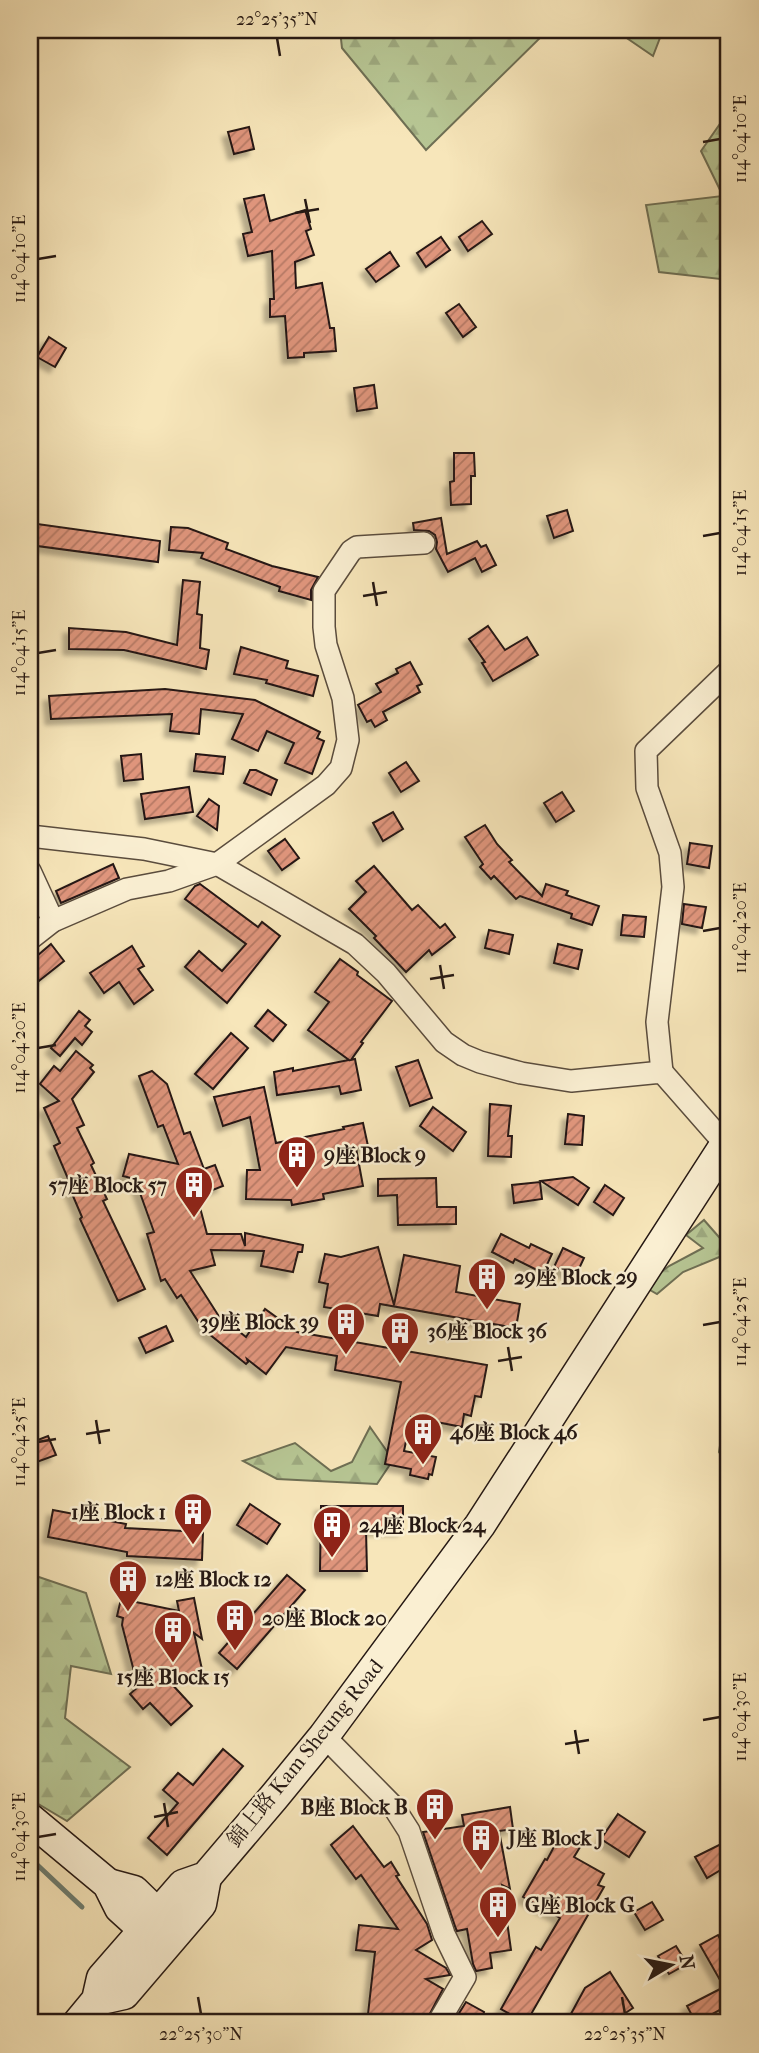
<svg xmlns="http://www.w3.org/2000/svg" width="759" height="2053" font-family="'IM FELL French Canon','Noto Serif TC',serif">
	<style>
		.forest { fill: url(#forest-firs); stroke: #6e6f54; stroke-width: 2 }
		.lines { fill: none; stroke-linecap: round; stroke-linejoin: round }
		.stream { stroke: #6d7d70; stroke-width: 5 }
		.building { fill: url(#building-hatch); stroke: #251813; stroke-width: 2; filter: url(#shadow) }
		.minor-casing { stroke: #5a4c3d; stroke-width: 24 }
		.secondary-casing { stroke: #251813; stroke-width: 33 }
		.minor { stroke: #faefd2; stroke-width: 21 }
		.secondary { stroke: #faefd2; stroke-width: 30 }
		.ticks { fill: none; stroke: #251813; stroke-width: 2.5 }
		.labels { text-anchor: middle; dominant-baseline: central; stroke-width: 5; stroke-linejoin: round; paint-order: stroke }
		.poi-label { font-size: 21px; font-weight: bold; fill: #251813; stroke: #faefd2; text-anchor: start }
		.street-label { font-size: 21px; fill: #251813; stroke: #faefd2 }
		.neatline { fill: none; stroke: #251813; stroke-width: 2.5 }
		.ticks-label { font-size: 18px; text-anchor: middle; fill: #251813 }
	</style>
	<defs>
		<pattern id="forest-firs" width="22" height="20" patternUnits="userSpaceOnUse" patternTransform="scale(1.75)"><rect width="22" height="20" fill="#b7c694"/><path d="M5 1l3.5 6h-7zM16 11l3.5 6h-7z" fill="#9da97f"/></pattern>
		<pattern id="building-hatch" width="6" height="6" patternUnits="userSpaceOnUse" patternTransform="scale(1.75)"><rect width="6" height="6" fill="#df957c"/><path d="M-1 1l2-2M0 6l6-6M5 7l2-2" fill="none" stroke="#b57964"/></pattern>
		<filter id="shadow"><feDropShadow dx="-5.5" dy="5.5" stdDeviation="2" flood-color="#0004"/></filter>
	</defs>
	<rect width="100%" height="100%" fill="#f7e6ba"/>
	<filter id="stains"><feTurbulence type="fractalNoise" baseFrequency=".00286" numOctaves="4"/><feColorMatrix values="0 0 0 0 .2 0 0 0 0 .09 0 0 0 0 .02 0 0 0 .5 -.17"/></filter>
	<radialGradient id="worn" r=".72"><stop offset=".6" stop-color="#630" stop-opacity="0"/><stop offset="1" stop-color="#630" stop-opacity=".3"/></radialGradient>
	<g class="forest">
		<path d="M340 30H548L426 150 342 48Z"/>
		<path d="M615 30H663L653 56Z"/>
		<path d="M722 121 729 123V280L659 272 646 205 723 196 701 151Z"/>
		<path d="M704 1220 725 1244 729 1247V1253L683 1272 657 1294 643 1286 669 1266 703 1248 686 1235Z"/>
		<path d="M729 1412V1467L719 1452 722 1433Z"/>
		<path d="M370 1427 393 1460 377 1484 277 1479 243 1461 295 1443 331 1471 352 1462Z"/>
		<path d="M30 1574 86 1593 111 1674 71 1666 65 1718 130 1767 67 1821 30 1799Z"/>
	</g>
	<g class="lines">
		<path class="stream" d="M30 1858 82 1907"/>
	</g>
	<g class="building">
		<path d="M249 127 254 149 234 154 228 132Z"/>
		<path d="M264 195 270 221 305 210 311 229 306 231 314 255 295 262 296 288 322 283 330 328H334L336 351 304 353V357L288 358 285 316 270 317V299H274L272 251 248 256 243 234 252 232 244 199Z"/>
		<path d="M482 221 492 234 468 251 459 237Z"/>
		<path d="M441 237 450 250 426 267 417 253Z"/>
		<path d="M390 252 399 266 376 282 366 269Z"/>
		<path d="M459 304 476 327 463 337 446 313Z"/>
		<path d="M49 337 66 348 55 367 37 357Z"/>
		<path d="M374 385 377 408 357 411 354 388Z"/>
		<path d="M454 453H474L475 476H471V504L451 505 450 482 454 481Z"/>
		<path d="M567 510 573 531 554 538 547 516Z"/>
		<path d="M441 518 447 554 477 541 481 547 486 545 496 565 482 572 475 558 448 572 436 549 437 542 435 535 429 531 414 530 413 523Z"/>
		<path d="M30 523 160 541 158 562 30 545Z"/>
		<path d="M171 527 188 528 228 543 226 549 272 566 318 577 311 590V600L279 591 280 587 201 558 203 553 169 550Z"/>
		<path d="M183 580 200 582 197 614 202 615 200 648 209 650 206 669 124 650 69 649V628L126 632 177 645Z"/>
		<path d="M488 626 505 650 527 637 538 655 493 681 482 663 485 662 469 639Z"/>
		<path d="M241 647 288 661 286 668 318 676 313 696 266 683 267 680 234 674Z"/>
		<path d="M410 662 422 684 417 686 420 692 383 712 387 720 375 727 371 720 367 722 358 705 381 692 376 684 398 673 396 669Z"/>
		<path d="M165 689 255 700 320 732 317 738 324 741 312 774 285 763 294 743 267 731 258 751 232 739 243 714 201 709 199 734 170 731 172 714 51 719 49 696Z"/>
		<path d="M141 754 143 779 124 781 121 756Z"/>
		<path d="M196 754 225 757 223 774 194 771Z"/>
		<path d="M406 762 419 781 401 792 389 773Z"/>
		<path d="M250 770H256L277 780 271 795 244 783Z"/>
		<path d="M189 787 193 812 145 819 141 794Z"/>
		<path d="M562 792 574 811 556 822 544 803Z"/>
		<path d="M209 799 219 806 217 830 197 816Z"/>
		<path d="M393 812 403 829 383 841 373 823Z"/>
		<path d="M485 825 497 844 512 860 509 862 542 896 546 884 568 891 566 895 599 906 592 925 571 918 572 914 520 896 516 899 494 876 491 879 480 867 483 864 465 837Z"/>
		<path d="M285 839 299 858 282 870 268 851Z"/>
		<path d="M690 843 712 846 709 868 687 864Z"/>
		<path d="M113 864 119 878 61 903 56 891Z"/>
		<path d="M374 866 412 910 418 905 440 928 445 924 455 937 432 955 429 950 406 972 374 938 376 936 349 909 366 892 356 881Z"/>
		<path d="M200 884 258 927 262 922 280 936 227 1003 185 967 199 951 222 971 246 944 185 899 195 886Z"/>
		<path d="M684 904 706 907 702 928 682 924Z"/>
		<path d="M623 915 646 917 644 937 621 935Z"/>
		<path d="M489 930 513 935 509 954 485 948Z"/>
		<path d="M51 944 64 961 30 988V962Z"/>
		<path d="M558 944 582 950 578 969 554 963Z"/>
		<path d="M132 946 144 966 138 969 153 990 134 1004 119 982 104 993 90 973Z"/>
		<path d="M340 959 358 972 357 975 392 1001 361 1042 363 1043 351 1060 355 1059 361 1090 341 1094 339 1086 277 1095 274 1072 293 1068V1071L349 1060 308 1030 329 1002 315 992Z"/>
		<path d="M268 1010 286 1025 273 1041 255 1026Z"/>
		<path d="M79 1011 90 1020 85 1026 92 1032 82 1045 75 1038 60 1056 51 1048Z"/>
		<path d="M231 1033 248 1048 213 1089 195 1074Z"/>
		<path d="M76 1051 93 1065 90 1068 94 1072 72 1099 84 1125 77 1128 94 1163 91 1165 107 1199 103 1201 145 1289 118 1301 80 1219 82 1217 67 1182 69 1181 54 1146 60 1143 44 1108 59 1101 40 1084 54 1066 60 1071Z"/>
		<path d="M418 1060 432 1098 410 1106 396 1067Z"/>
		<path d="M152 1071 167 1084 184 1134 190 1132 204 1169 215 1165 223 1186 197 1196 207 1234H241L245 1246V1233L303 1245 302 1252H298L293 1272 261 1266 264 1251 211 1250 215 1265 190 1271 227 1329 231 1325 246 1337 265 1309 297 1332 487 1365 481 1397 475 1396 471 1416 464 1414 462 1427 411 1417 404 1451 436 1457 432 1475 429 1474 428 1479 410 1475 411 1469 385 1464 401 1382 335 1370 337 1356 286 1347 266 1374 247 1359 248 1362 246 1364 203 1329 181 1295 177 1298 165 1279 161 1281 147 1234 154 1232 135 1179 123 1176 129 1154 178 1164 163 1125 158 1127 139 1076Z"/>
		<path d="M264 1087 276 1143 344 1129 343 1127 363 1123 368 1146 356 1148 363 1186 323 1194 324 1199 292 1205 291 1200 246 1199 247 1170H260L250 1117 223 1126 214 1097Z"/>
		<path d="M490 1104 511 1106 508 1136H512L511 1157 488 1156Z"/>
		<path d="M433 1107 466 1132 453 1151 420 1126Z"/>
		<path d="M568 1114 584 1116 582 1145 565 1144Z"/>
		<path d="M573 1177 589 1188 578 1205 541 1181Z"/>
		<path d="M436 1178 437 1207H456V1224L398 1225 397 1195 378 1196V1179Z"/>
		<path d="M540 1182 542 1199 514 1203 512 1185Z"/>
		<path d="M605 1185 624 1198 613 1215 594 1202Z"/>
		<path d="M501 1234 529 1248 531 1244 552 1254 543 1273 515 1259 513 1263 492 1252Z"/>
		<path d="M378 1247 394 1305 404 1255 460 1266 456 1292 520 1304 516 1328 380 1304 378 1316 324 1307 328 1284 319 1282 325 1254 341 1257Z"/>
		<path d="M563 1248 584 1258 575 1277 554 1267Z"/>
		<path d="M166 1326 173 1341 146 1353 139 1338Z"/>
		<path d="M48 1436 56 1455 34 1463 30 1452V1443Z"/>
		<path d="M250 1504 280 1524 267 1544 237 1525Z"/>
		<path d="M321 1506H403V1530H366L367 1571H320Z"/>
		<path d="M53 1510 126 1524 125 1528 203 1532 202 1560 127 1556V1552L48 1537Z"/>
		<path d="M287 1575 305 1590 237 1669 219 1653Z"/>
		<path d="M194 1598 202 1639 194 1633 203 1674 169 1681 192 1706 171 1725 150 1703 143 1709 130 1694 138 1687 122 1625 123 1618 117 1616 121 1599 179 1611 177 1601Z"/>
		<path d="M223 1749 243 1766 167 1855 148 1838 178 1803 163 1790 178 1773 193 1785Z"/>
		<path d="M510 1807 513 1829 499 1831 510 1889 502 1885 511 1950 490 1953 492 1968 476 1971 473 1964 467 1929 457 1931 456 1929 423 1832 464 1826 462 1815Z"/>
		<path d="M618 1814 645 1832 629 1857 601 1839Z"/>
		<path d="M353 1826 384 1867 391 1862 399 1875 396 1876 427 1924 432 1940 416 1950 446 1968 450 1975 426 1979 443 1989 425 2023H367L375 1952 356 1950 359 1925 398 1929 361 1875 356 1879 331 1845Z"/>
		<path d="M567 1836 582 1844 574 1857 604 1874 598 1885 604 1887 526 2023 501 2009 536 1947 541 1950 560 1918 523 1897 545 1859 547 1860 556 1843 561 1846Z"/>
		<path d="M725 1842 729 1849V1865L707 1878 695 1857Z"/>
		<path d="M652 1902 663 1920 645 1930 634 1912Z"/>
		<path d="M718 1935 729 1955V2005L696 2023 687 2006 724 1987 700 1945Z"/>
		<path d="M676 1946 687 1964 669 1974 658 1956Z"/>
		<path d="M610 1972 633 2008 610 2023H566L585 1988Z"/>
		<path d="M466 2002 484 2012 481 2023H453Z"/>
	</g>
	<g class="lines">
		<defs>
			<g id="minor">
				<path d="M30 836 144 849 217 864 355 944 386 973 444 1042 463 1055 480 1062 521 1073 571 1081 662 1072 726 1145"/>
				<path d="M30 871 53 921"/>
				<path d="M30 939 53 921 127 889 169 881 217 864 326 785 341 768 348 740 343 698 326 645 324 627V591L351 551 357 547 424 543"/>
				<path d="M662 1072 657 1022 673 887 670 853 647 788 646 751 729 671"/>
				<path d="M324 1736 393 1806 409 1831 444 1934 465 1977 438 2023"/>
			</g>
			<g id="secondary">
				<path d="M30 1819 108 1884 120 1908 163 1947"/>
				<path d="M108 1884 134 1891 171 1927"/>
				<path d="M97 2000 124 1994 201 1904 206 1877"/>
				<path d="M78 2023 97 2000 102 1978 143 1931 183 1885 206 1877 274 1797 324 1736 480 1525 729 1139"/>
			</g>
		</defs>
		<use href="#minor" class="minor-casing"/>
		<use href="#secondary" class="secondary-casing"/>
		<use href="#minor" class="minor"/>
		<use href="#secondary" class="secondary"/>
	</g>
	<path class="ticks" d="M277 38 280 56M703 142 720 139M305 199 310 223M295 213 319 209M38 259 56 256M703 536 720 533M373 582 377 606M363 596 387 592M38 653 56 650M703 931 720 928M440 965 444 989M430 979 454 975M38 1048 56 1045M703 1325 720 1322M508 1347 512 1371M498 1361 522 1357M96 1420 100 1444M86 1434 110 1430M38 1442 56 1439M703 1720 720 1717M575 1730 579 1754M565 1744 589 1740M164 1803 168 1827M154 1817 178 1812M38 1837 56 1834M198 1997 201 2014M622 1997 625 2014"/>
	<defs>
		<symbol id="building-pin" viewBox="-11 -11 22 30"><path d="M0 17L-7.5 6A9.5 9.5 0 1 1 7.5 6Z" fill="#8f2418" stroke="#faefd2"/><path d="M-4-6H4V6H1V3H-1V6H-4ZM-2.5-4.3h1.7v1.8h-1.7ZM.8-4.3h1.7v1.8H.8ZM-2.5-1h1.7V.8h-1.7ZM.8-1h1.7V.8H.8Z" fill="#fff"/></symbol>
	</defs>
	<g fill-rule="evenodd">
		<use href="#building-pin" x="275" y="1133" width="44" height="60"/>
		<use href="#building-pin" x="172" y="1163" width="44" height="60"/>
		<use href="#building-pin" x="465" y="1255" width="44" height="60"/>
		<use href="#building-pin" x="324" y="1300" width="44" height="60"/>
		<use href="#building-pin" x="378" y="1309" width="44" height="60"/>
		<use href="#building-pin" x="401" y="1410" width="44" height="60"/>
		<use href="#building-pin" x="171" y="1490" width="44" height="60"/>
		<use href="#building-pin" x="310" y="1503" width="44" height="60"/>
		<use href="#building-pin" x="106" y="1557" width="44" height="60"/>
		<use href="#building-pin" x="213" y="1596" width="44" height="60"/>
		<use href="#building-pin" x="151" y="1608" width="44" height="60"/>
		<use href="#building-pin" x="413" y="1785" width="44" height="60"/>
		<use href="#building-pin" x="459" y="1816" width="44" height="60"/>
		<use href="#building-pin" x="476" y="1883" width="44" height="60"/>
	</g>
	<g class="labels">
		<g class="poi-label">
			<text x="324" y="1155">9座 Block 9</text>
			<text x="167" y="1185" text-anchor="end">57座 Block 57</text>
			<text x="514" y="1277">29座 Block 29</text>
			<text x="319" y="1322" text-anchor="end">39座 Block 39</text>
			<text x="427" y="1331">36座 Block 36</text>
			<text x="450" y="1432">46座 Block 46</text>
			<text x="166" y="1512" text-anchor="end">1座 Block 1</text>
			<text x="359" y="1525">24座 Block 24</text>
			<text x="155" y="1579">12座 Block 12</text>
			<text x="262" y="1618">20座 Block 20</text>
			<text x="173" y="1677" text-anchor="middle">15座 Block 15</text>
			<text x="408" y="1807" text-anchor="end">B座 Block B</text>
			<text x="508" y="1838">J座 Block J</text>
			<text x="525" y="1905">G座 Block G</text>
		</g>
		<g class="street-label">
			<text transform="translate(305 1753) rotate(-51)">錦上路 Kam Sheung Road</text>
		</g>
	</g>
	<rect width="759" height="2053" fill="none" stroke="#f7e6ba" stroke-width="77"/>
	<g transform="translate(671 1965) rotate(80)" stroke="#faefd2" stroke-width="5" paint-order="stroke">
	<path d="M0-5L12 26L0 18L-12 26Z" fill="#251813"/>
	<text y="-10" font-size="19" font-weight="bold" text-anchor="middle" fill="#251813">N</text>
	</g>
	<rect x="38" y="38" width="682" height="1976" class="neatline"/>
	<g class="ticks-label">
		<text x="277" y="25">22°25'35"N</text>
		<text transform="translate(740 139) rotate(-90)" y="6">114°04'10"E</text>
		<text transform="translate(19 259) rotate(-90)" y="6">114°04'10"E</text>
		<text transform="translate(740 533) rotate(-90)" y="6">114°04'15"E</text>
		<text transform="translate(19 653) rotate(-90)" y="6">114°04'15"E</text>
		<text transform="translate(740 928) rotate(-90)" y="6">114°04'20"E</text>
		<text transform="translate(19 1048) rotate(-90)" y="6">114°04'20"E</text>
		<text transform="translate(740 1322) rotate(-90)" y="6">114°04'25"E</text>
		<text transform="translate(19 1442) rotate(-90)" y="6">114°04'25"E</text>
		<text transform="translate(740 1717) rotate(-90)" y="6">114°04'30"E</text>
		<text transform="translate(19 1837) rotate(-90)" y="6">114°04'30"E</text>
		<text x="201" y="2040">22°25'30"N</text>
		<text x="625" y="2040">22°25'35"N</text>
	</g>
	<rect width="100%" height="100%" filter="url(#stains)"/>
	<rect width="100%" height="100%" fill="url(#worn)"/>
</svg>
